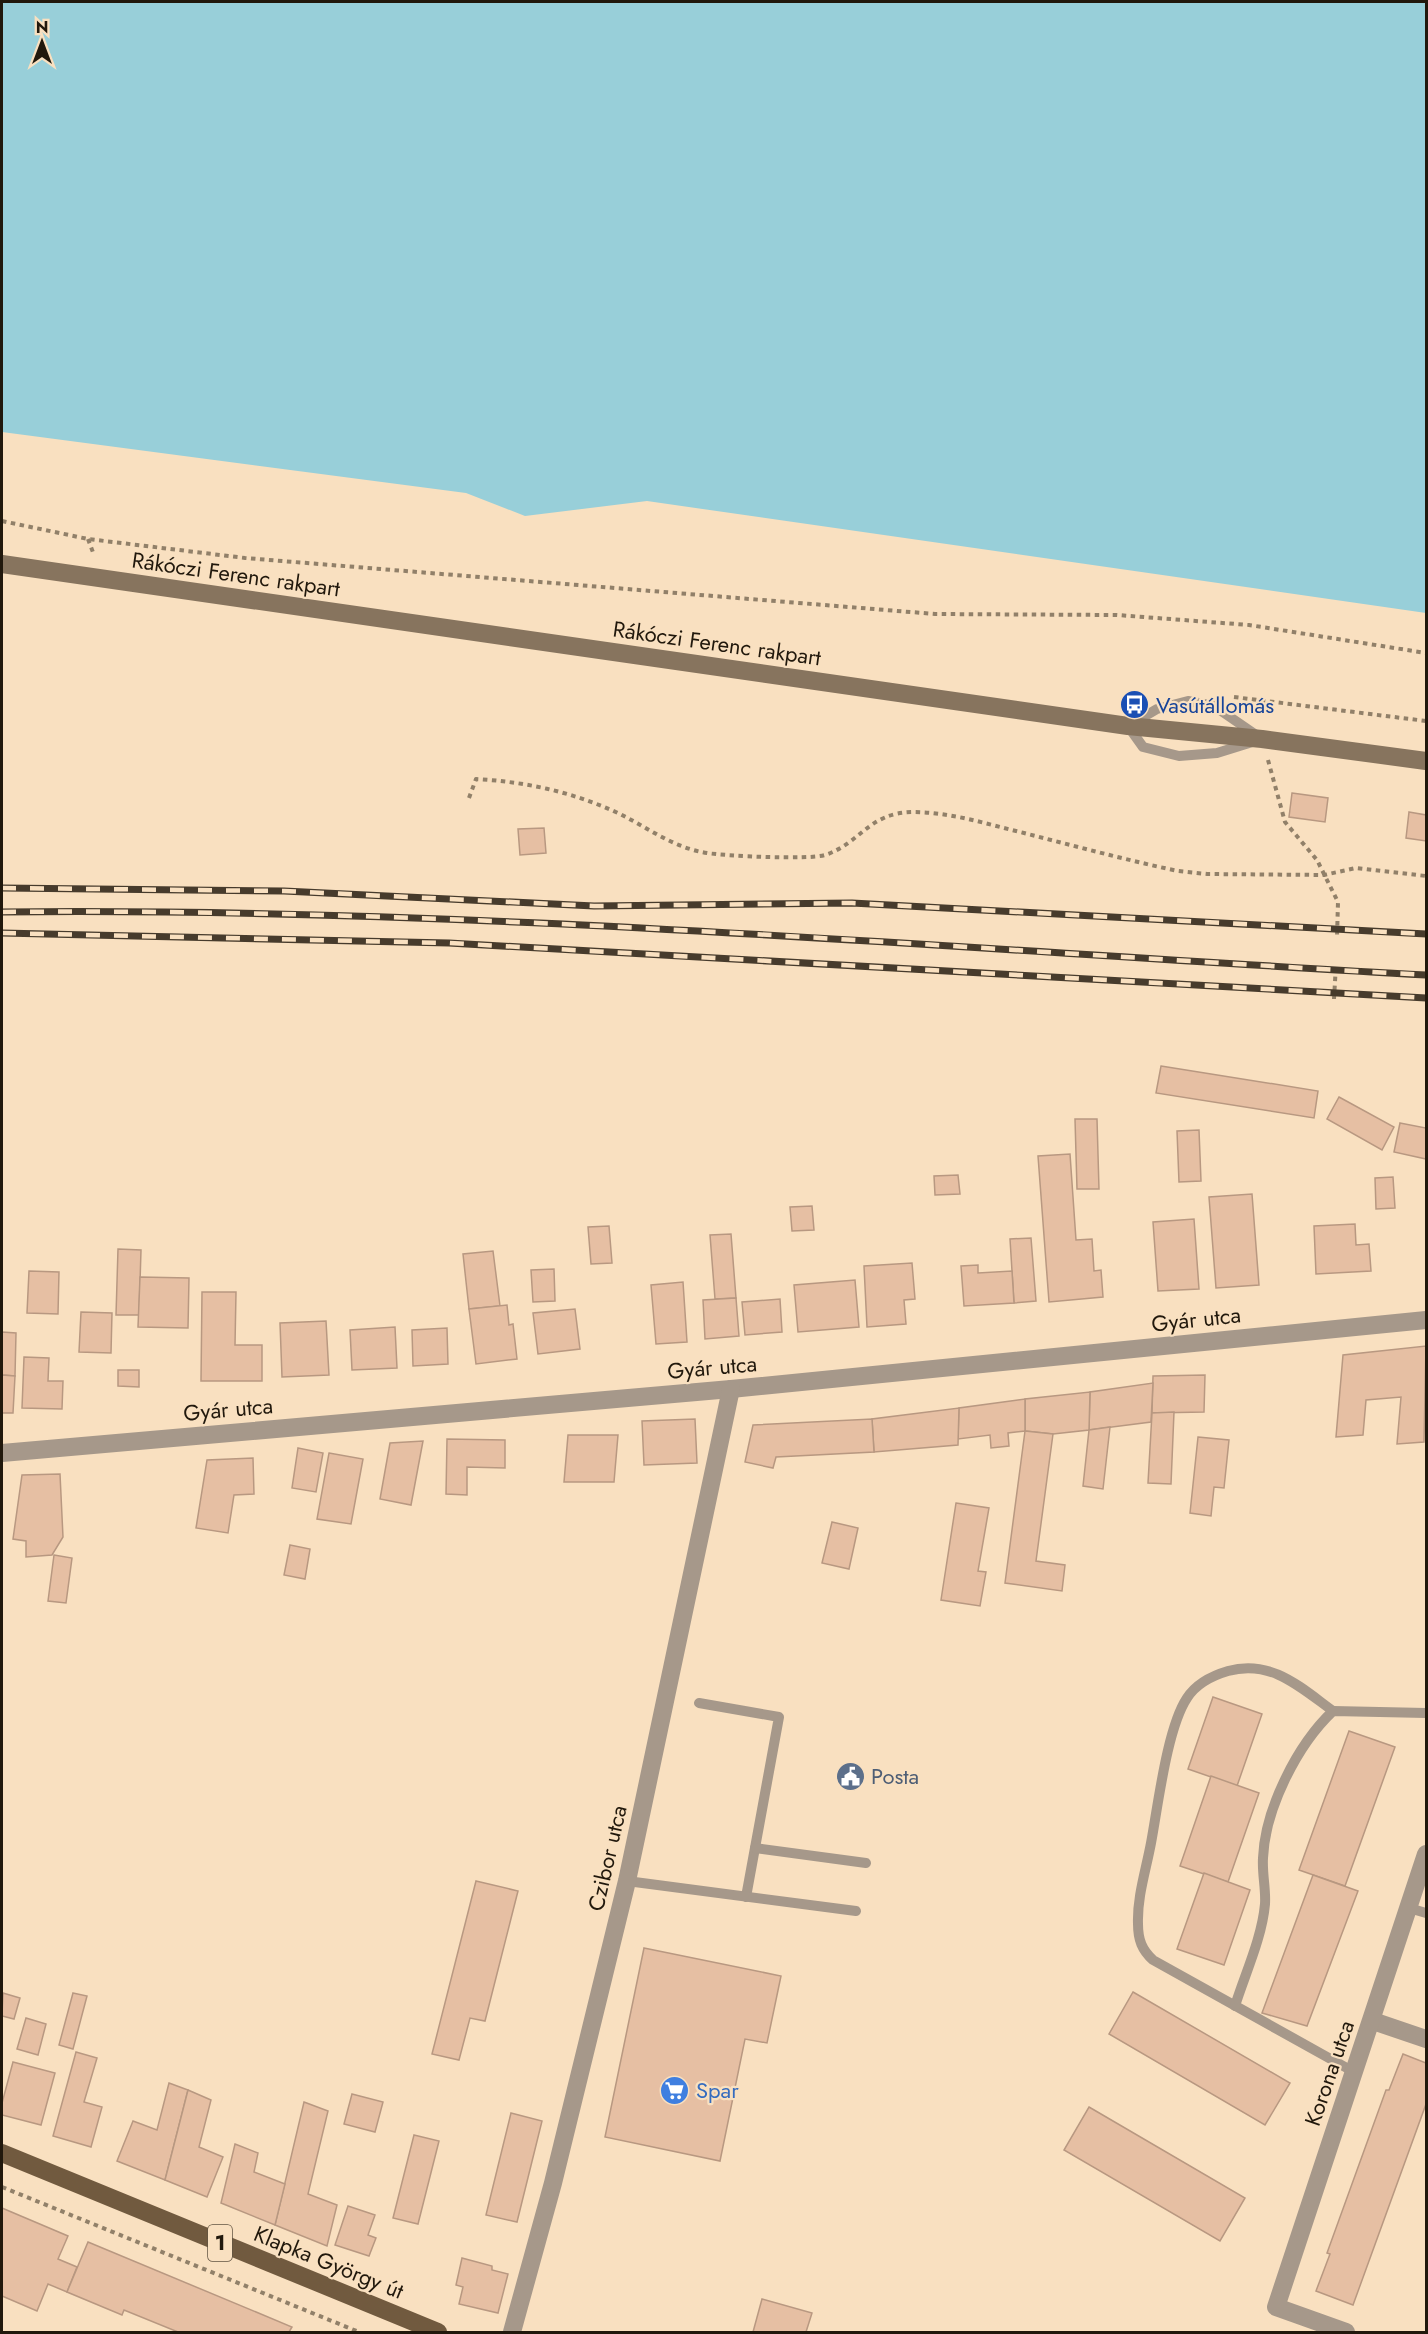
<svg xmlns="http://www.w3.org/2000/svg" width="1428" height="2334" font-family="Jost,sans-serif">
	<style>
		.water { fill: #98cfd9 }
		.building { fill: #e6bfa3; stroke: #b89881; stroke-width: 1.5 }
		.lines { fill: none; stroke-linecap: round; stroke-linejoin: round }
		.path { stroke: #918069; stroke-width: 4; stroke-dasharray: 4.5 4.5; stroke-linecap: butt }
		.lane { stroke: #a6988a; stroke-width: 10 }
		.street { stroke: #a6988a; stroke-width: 18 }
		.secondary { stroke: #87745e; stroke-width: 18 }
		.primary { stroke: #715a3f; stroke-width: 18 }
		.rail-casing { stroke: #473b2c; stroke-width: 7 }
		.rail { stroke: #f9e0c0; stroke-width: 4.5; stroke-dasharray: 14; stroke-linecap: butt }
		.labels { text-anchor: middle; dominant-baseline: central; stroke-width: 4.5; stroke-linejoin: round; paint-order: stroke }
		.shield { fill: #f9e0c0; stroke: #625442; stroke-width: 1.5 }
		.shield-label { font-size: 21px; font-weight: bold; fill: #21180c }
		.street-label { font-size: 22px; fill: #21180c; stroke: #f9e0c0 }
		.transit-label { font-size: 22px; fill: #164399; stroke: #f9e0c0; text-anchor: start }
		.service-label { font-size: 22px; fill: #4e5e75; stroke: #f9e0c0; text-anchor: start }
		.shop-label { font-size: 22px; fill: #366cbe; stroke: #f9e0c0; text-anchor: start }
	</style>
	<rect width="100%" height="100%" fill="#f9e0c0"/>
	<path class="water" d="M2 2H1426V613L647 501 525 516 466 493 2 432Z"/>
	<g class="building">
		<path d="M1292 793 1328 798 1325 822 1289 817Z"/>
		<path d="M1409 812 1426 815V841L1406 838Z"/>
		<path d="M544 828 546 853 520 855 518 829Z"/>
		<path d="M1161 1066 1318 1091 1314 1118 1156 1093Z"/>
		<path d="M1339 1097 1394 1127 1382 1150 1327 1119Z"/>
		<path d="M1075 1119H1097L1099 1189H1077Z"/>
		<path d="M1400 1123 1426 1128V1159L1394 1152Z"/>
		<path d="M1199 1130 1201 1181 1179 1182 1177 1131Z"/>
		<path d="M1070 1154 1076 1240 1092 1239 1094 1271 1101 1270 1103 1297 1049 1302 1038 1156Z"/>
		<path d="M958 1175 960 1194 935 1195 934 1176Z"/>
		<path d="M1393 1177 1395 1208 1376 1209 1375 1178Z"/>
		<path d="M1252 1194 1259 1285 1216 1288 1209 1197Z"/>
		<path d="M812 1206 814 1230 792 1231 790 1207Z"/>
		<path d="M1194 1219 1199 1289 1158 1291 1153 1222Z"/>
		<path d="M1355 1224 1356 1245 1369 1244 1371 1271 1316 1274 1314 1226Z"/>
		<path d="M609 1226 612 1263 591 1264 588 1227Z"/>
		<path d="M731 1234 736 1298 715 1299 710 1235Z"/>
		<path d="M1031 1238 1036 1301 1014 1303 1010 1239Z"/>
		<path d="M118 1249 141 1250 139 1315H116Z"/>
		<path d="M493 1251 500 1306 469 1309 463 1254Z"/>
		<path d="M912 1263 915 1299 904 1300 906 1324 867 1327 864 1266Z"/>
		<path d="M978 1265V1273L1012 1271 1014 1303 964 1306 961 1266Z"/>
		<path d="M554 1269 555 1301 533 1302 531 1270Z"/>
		<path d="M29 1271 59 1272 58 1314 27 1313Z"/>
		<path d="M140 1277 189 1278 188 1328 138 1327Z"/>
		<path d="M855 1280 859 1327 798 1332 794 1285Z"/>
		<path d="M683 1282 687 1342 656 1344 651 1285Z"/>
		<path d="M202 1292H236L235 1345H262V1381H201Z"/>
		<path d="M736 1298 739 1336 705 1339 703 1300Z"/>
		<path d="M780 1299 782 1332 745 1335 742 1302Z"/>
		<path d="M507 1305 509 1325 513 1324 517 1359 476 1364 469 1309Z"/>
		<path d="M575 1309 580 1349 538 1354 533 1313Z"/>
		<path d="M81 1312 112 1313 111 1353 79 1352Z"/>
		<path d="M326 1321 329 1375 282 1377 280 1323Z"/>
		<path d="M395 1327 397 1368 352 1370 350 1330Z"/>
		<path d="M447 1328 448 1364 413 1366 412 1330Z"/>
		<path d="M2 1332 16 1333 15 1376 2 1375Z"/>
		<path d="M1426 1346 1424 1442 1397 1444 1401 1397 1366 1400 1363 1435 1336 1437 1343 1355Z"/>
		<path d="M24 1357 49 1358 48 1381H63L62 1409 22 1408Z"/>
		<path d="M118 1370H139V1387L118 1386Z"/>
		<path d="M2 1375 15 1376 13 1413H2Z"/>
		<path d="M1205 1375 1204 1412 1152 1413 1153 1376Z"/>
		<path d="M1153 1383 1151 1422 1089 1430 1090 1392Z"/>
		<path d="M1090 1392 1089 1430 1053 1434 1025 1431V1399Z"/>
		<path d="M1025 1399V1431L1008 1433 1009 1446 991 1448 990 1435 958 1439 959 1408Z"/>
		<path d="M959 1408 958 1445 874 1452 872 1419Z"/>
		<path d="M1174 1412 1171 1484 1148 1483 1152 1413Z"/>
		<path d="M695 1419 697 1463 644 1465 642 1421Z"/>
		<path d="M872 1419 874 1452 776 1457 773 1468 745 1462 753 1425Z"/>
		<path d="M1110 1427 1103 1489 1083 1486 1089 1430Z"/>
		<path d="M1025 1431 1053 1434 1036 1561 1065 1565 1062 1591 1005 1583Z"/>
		<path d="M568 1435H618L614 1482H564Z"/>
		<path d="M1198 1437 1229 1440 1224 1488 1214 1487 1211 1516 1190 1513Z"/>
		<path d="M447 1439 505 1440V1468L467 1467V1495L446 1494Z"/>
		<path d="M423 1441 411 1505 380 1499 390 1443Z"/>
		<path d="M298 1448 323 1453 316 1492 292 1488Z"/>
		<path d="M329 1453 363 1459 351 1524 317 1519Z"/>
		<path d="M253 1458 254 1494 234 1495 228 1533 196 1528 207 1460Z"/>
		<path d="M60 1474 63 1537 52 1555 26 1557V1541L13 1539 22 1475Z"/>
		<path d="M956 1503 989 1508 978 1571 986 1572 980 1606 941 1600Z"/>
		<path d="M832 1522 858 1528 849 1569 822 1563Z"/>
		<path d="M290 1545 310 1549 305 1579 284 1575Z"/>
		<path d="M54 1555 72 1558 66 1603 48 1601Z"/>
		<path d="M1213 1697 1262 1714 1237 1786 1188 1769Z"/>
		<path d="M1349 1731 1395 1747 1345 1886 1299 1870Z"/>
		<path d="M1211 1776 1259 1793 1228 1882 1180 1866Z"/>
		<path d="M1204 1873 1250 1890 1224 1965 1177 1949Z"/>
		<path d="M1313 1875 1358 1891 1307 2026 1262 2013Z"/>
		<path d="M476 1881 518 1891 485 2021 470 2018 459 2060 432 2054Z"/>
		<path d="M644 1948 781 1976 767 2043 745 2039 720 2161 605 2137Z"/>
		<path d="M1133 1992 1290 2083 1265 2125 1109 2034Z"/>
		<path d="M3 1993 20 1998 14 2019 2 2016Z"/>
		<path d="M73 1993 87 1996 73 2049 59 2045Z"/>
		<path d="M26 2018 46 2024 38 2055 17 2049Z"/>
		<path d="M76 2052 97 2058 84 2102 102 2107 91 2147 53 2136Z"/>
		<path d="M1403 2054 1426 2063V2104L1353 2305 1316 2291 1330 2254 1327 2253 1386 2090H1389Z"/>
		<path d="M13 2062 55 2073 41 2125 2 2115V2103Z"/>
		<path d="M169 2083 188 2090 165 2180 117 2161 133 2121 157 2130Z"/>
		<path d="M188 2090 211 2100 199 2147 223 2157 207 2197 165 2180Z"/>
		<path d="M352 2094 383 2102 375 2132 344 2124Z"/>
		<path d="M304 2102 328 2111 308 2194 337 2205 327 2246 275 2225Z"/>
		<path d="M1089 2107 1245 2198 1220 2241 1064 2150Z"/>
		<path d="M511 2113 542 2121 517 2222 486 2215Z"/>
		<path d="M414 2135 439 2141 418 2224 393 2218Z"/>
		<path d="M235 2144 258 2153 254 2172 285 2184 275 2225 221 2203Z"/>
		<path d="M348 2206 375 2215 368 2235 376 2238 369 2256 335 2245Z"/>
		<path d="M2 2208 68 2236 58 2259 77 2267 67 2292 48 2284 37 2311 2 2296Z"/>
		<path d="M88 2242 292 2327 289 2332H178L124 2310 122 2315 67 2292Z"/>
		<path d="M462 2258 492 2266V2270L508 2274 498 2313 459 2304 463 2287 456 2285Z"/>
		<path d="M762 2299 812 2313 806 2332H753Z"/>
	</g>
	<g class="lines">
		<g class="path">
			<path d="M2 521 88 539 245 558 935 614 1117 615 1249 625 1426 653"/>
			<path d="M88 539 94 555"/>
			<path d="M1234 697 1426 721"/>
			<path d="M1268 760 1285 822 1317 860 1338 902 1337 937"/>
			<path d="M469 798 476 779C527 782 573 792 620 814 648 828 674 848 707 853 726 856 809 860 825 855 861 843 868 813 912 812 950 812 987 824 1024 833 1075 846 1126 860 1178 871L1207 874 1324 875 1356 868 1426 876"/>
			<path d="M1334 999 1336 964"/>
			<path d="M2 2187 359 2332"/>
		</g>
		<g class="lane">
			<path d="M1188 701 1214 706 1262 739 1217 753 1179 756 1143 747 1128 726 1157 709Z"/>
			<path d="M699 1703 779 1717 746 1897"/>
			<path d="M1333 1711C1300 1687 1271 1659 1228 1671 1211 1676 1196 1684 1187 1698 1167 1728 1158 1806 1151 1843 1146 1870 1137 1897 1138 1924 1138 1940 1142 1950 1153 1960L1354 2072"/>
			<path d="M755 1848 866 1863"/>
			<path d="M627 1881 856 1911"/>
			<path d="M1409 1908 1426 1913"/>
			<path d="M1235 2006C1245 1974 1262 1938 1265 1904 1266 1889 1262 1874 1263 1858 1265 1809 1297 1745 1333 1711L1426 1713"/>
		</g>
		<g class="street">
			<path d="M2 1453 731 1389 1426 1320"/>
			<path d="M1373 2021 1426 2039"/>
			<path d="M512 2332 553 2183 627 1881 731 1389"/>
			<path d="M1346 2332 1276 2307 1426 1854"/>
		</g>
		<path class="secondary" d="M2 564 1128 726 1262 739 1426 761"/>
		<path class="primary" d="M2 2153 438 2332"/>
		<defs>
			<g id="rail">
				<path d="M2 888 284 891 594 906 852 903 1426 934"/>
				<path d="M2 912C477 907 952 949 1426 975"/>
				<path d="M2 933 449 943 1426 998"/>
			</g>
		</defs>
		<use href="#rail" class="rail-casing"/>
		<use href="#rail" class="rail"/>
	</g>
	<defs>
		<symbol id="bus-disc" viewBox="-11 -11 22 22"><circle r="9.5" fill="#1a4fb4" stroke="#f9e0c0"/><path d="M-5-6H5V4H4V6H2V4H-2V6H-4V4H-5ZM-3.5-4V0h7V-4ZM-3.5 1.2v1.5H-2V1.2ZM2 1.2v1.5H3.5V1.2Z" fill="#fff"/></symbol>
		<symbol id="civic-disc" viewBox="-11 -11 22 22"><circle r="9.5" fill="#5c6f8a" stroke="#f9e0c0"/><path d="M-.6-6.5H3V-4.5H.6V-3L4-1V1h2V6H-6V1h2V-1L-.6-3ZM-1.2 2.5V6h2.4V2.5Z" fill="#fff"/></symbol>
		<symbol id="supermarket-disc" viewBox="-11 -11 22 22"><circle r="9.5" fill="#3f7fe0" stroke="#f9e0c0"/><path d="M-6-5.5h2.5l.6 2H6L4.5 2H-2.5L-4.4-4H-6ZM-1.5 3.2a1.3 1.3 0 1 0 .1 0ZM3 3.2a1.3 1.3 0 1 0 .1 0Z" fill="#fff"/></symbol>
	</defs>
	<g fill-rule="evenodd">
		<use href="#bus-disc" x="1118" y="688" width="33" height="33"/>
		<use href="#civic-disc" x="834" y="1760" width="33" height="33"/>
		<use href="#supermarket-disc" x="658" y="2074" width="33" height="33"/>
	</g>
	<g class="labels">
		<rect class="shield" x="208" y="2225" width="24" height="36" rx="4.5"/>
		<g class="shield-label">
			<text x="220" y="2243">1</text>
		</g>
		<g class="street-label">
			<text transform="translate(236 574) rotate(8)">Rákóczi Ferenc rakpart</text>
			<text transform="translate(717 643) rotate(8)">Rákóczi Ferenc rakpart</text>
			<text transform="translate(1196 1319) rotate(-6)">Gyár utca</text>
			<text transform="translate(712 1367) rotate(-5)">Gyár utca</text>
			<text transform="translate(228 1409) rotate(-5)">Gyár utca</text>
			<text transform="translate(607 1858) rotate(-77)">Czibor utca</text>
			<text transform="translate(1329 2073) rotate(-71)">Korona utca</text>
			<text transform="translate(329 2262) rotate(22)">Klapka György út</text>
		</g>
		<g class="transit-label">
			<text x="1156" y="705">Vasútállomás</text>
		</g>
		<g class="service-label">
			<text x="871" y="1776">Posta</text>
		</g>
		<g class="shop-label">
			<text x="696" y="2090">Spar</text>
		</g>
	</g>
	<rect width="1428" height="2334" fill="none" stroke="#21180c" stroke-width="6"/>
	<g transform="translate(42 42)" stroke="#f9e0c0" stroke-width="4.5" paint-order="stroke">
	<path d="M0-4.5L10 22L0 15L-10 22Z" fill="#21180c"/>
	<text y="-9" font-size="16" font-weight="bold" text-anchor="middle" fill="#21180c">N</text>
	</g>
</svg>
